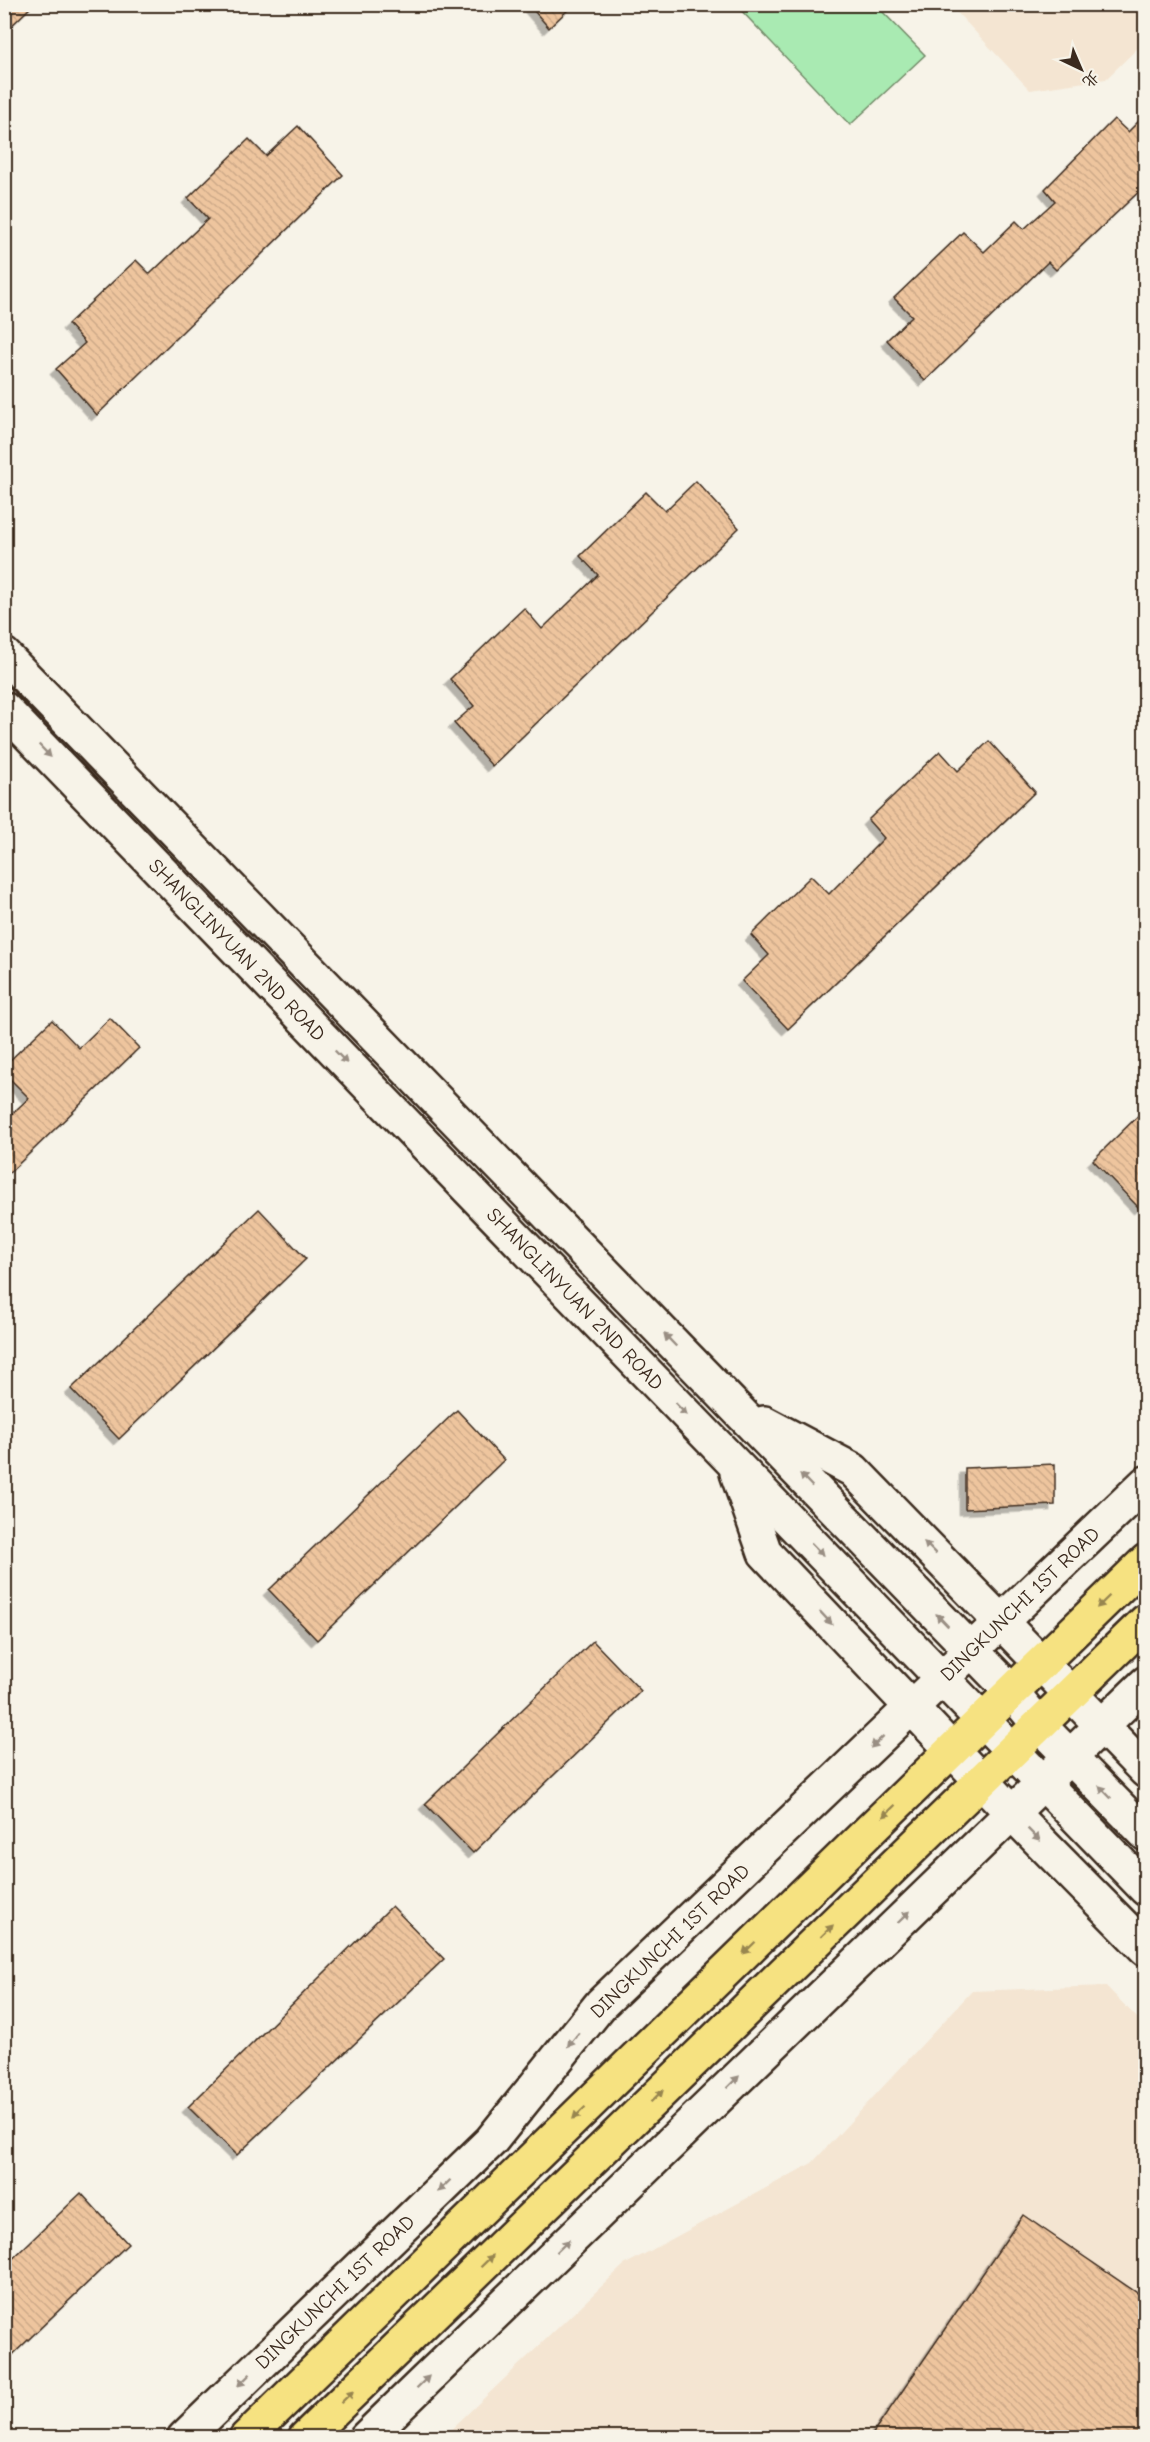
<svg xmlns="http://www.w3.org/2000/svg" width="1150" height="2442" font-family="'Comic Neue','LXGW WenKai TC',sans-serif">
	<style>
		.built { fill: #f4e5d2 }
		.green { fill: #a9eab2; stroke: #728a68; stroke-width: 1.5 }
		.building { fill: url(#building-back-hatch); stroke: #3b2a1e; stroke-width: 1.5; filter: url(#shadow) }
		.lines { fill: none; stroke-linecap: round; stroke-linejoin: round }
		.minor-casing { stroke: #3b2a1e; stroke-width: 38 }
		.major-casing { stroke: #3b2a1e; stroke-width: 38 }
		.minor { stroke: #f7f3e8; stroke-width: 33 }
		.major { stroke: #f6e281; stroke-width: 33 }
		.oneway { fill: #998e83 }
		.oneway2 { fill: #988650 }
		.labels { text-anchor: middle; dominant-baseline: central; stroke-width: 4.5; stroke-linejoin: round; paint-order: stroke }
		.street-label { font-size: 20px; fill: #3b2a1e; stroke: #f7f3e8 }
	</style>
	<defs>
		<pattern id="building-back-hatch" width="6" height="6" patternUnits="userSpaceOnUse" patternTransform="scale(1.5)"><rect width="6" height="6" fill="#eec59e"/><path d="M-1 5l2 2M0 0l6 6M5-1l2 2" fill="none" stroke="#cda988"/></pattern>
		<filter id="shadow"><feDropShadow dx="-5.5" dy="5.5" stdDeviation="0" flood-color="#0004"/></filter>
	</defs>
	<rect width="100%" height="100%" fill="#f7f3e8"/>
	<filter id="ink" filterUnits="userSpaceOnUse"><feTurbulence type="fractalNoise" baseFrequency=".0167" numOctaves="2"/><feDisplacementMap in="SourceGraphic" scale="12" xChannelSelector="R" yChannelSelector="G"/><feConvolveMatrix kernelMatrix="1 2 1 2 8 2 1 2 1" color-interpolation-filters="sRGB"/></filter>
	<g filter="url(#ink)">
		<g class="built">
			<path d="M950 5H1145V41L1106 79 1030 90Z"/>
			<path d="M1106 1986 1145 2026V2437L442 2438 624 2265 812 2163 972 1991Z"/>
		</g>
		<path class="green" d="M736 5H876L925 55 850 125Z"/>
		<g class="building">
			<path d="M4 4H34L4 33Z"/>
			<path d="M528 4H574L549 28Z"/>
			<path d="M1146 114V185L1056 270 1048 262 925 381 887 340 912 316 894 298 963 232 984 252 1016 221 1024 229 1055 201 1045 189 1114 119 1128 132Z"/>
			<path d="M298 126 343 175 97 415 56 369 85 343 68 324 136 260 150 274 208 219 188 198 249 139 266 156Z"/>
			<path d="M696 481 739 528 492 766 454 723 474 706 450 679 524 608 542 629 598 575 580 556 646 492 665 511Z"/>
			<path d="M989 741 1035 792 788 1029 742 981 769 955 751 935 811 876 829 894 884 838 868 820 940 751 958 771Z"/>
			<path d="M110 1018 139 1048 4 1178V1121L29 1098 4 1073V1066L52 1020 79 1048Z"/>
			<path d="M1146 1108V1202L1139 1208 1093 1160Z"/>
			<path d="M259 1209 306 1259 119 1439 71 1389Z"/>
			<path d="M457 1410 504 1460 317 1640 269 1590Z"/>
			<path d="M1055 1464V1505L965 1509V1468Z"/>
			<path d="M593 1641 641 1691 473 1853 425 1804Z"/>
			<path d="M392 1906 444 1959 237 2155 188 2107Z"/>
			<path d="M81 2193 128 2244 4 2363V2267Z"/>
			<path d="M1023 2215 1146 2299V2438H870Z"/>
		</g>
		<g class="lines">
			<defs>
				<g id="minor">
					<path d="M4 655 1011 1691 1039 1725 1146 1834"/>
					<path d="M4 709 1146 1889"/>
					<path d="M764 1423 853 1470 1146 1771"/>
					<path d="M737 1473 765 1553 1011 1812 1146 1949"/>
					<path d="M184 2438 491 2141 601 2004 1146 1483"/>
					<path d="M366 2438 1146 1683"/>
				</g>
				<g id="major">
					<path d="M246 2438 1146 1561"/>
					<path d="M305 2438 1146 1621"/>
				</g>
			</defs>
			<use href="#minor" class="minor-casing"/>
			<use href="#major" class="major-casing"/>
			<use href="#minor" class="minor"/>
			<use href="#major" class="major"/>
		</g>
		<defs><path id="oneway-solid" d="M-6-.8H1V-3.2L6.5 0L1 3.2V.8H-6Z" transform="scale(1.5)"/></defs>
		<g class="oneway">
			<use href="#oneway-solid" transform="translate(45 751) rotate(46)"/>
			<use href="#oneway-solid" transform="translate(341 1057) rotate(46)"/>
			<use href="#oneway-solid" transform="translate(670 1340) rotate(-134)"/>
			<use href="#oneway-solid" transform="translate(681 1409) rotate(46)"/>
			<use href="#oneway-solid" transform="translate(806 1480) rotate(-134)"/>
			<use href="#oneway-solid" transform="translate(930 1548) rotate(-135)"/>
			<use href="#oneway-solid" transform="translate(817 1549) rotate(46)"/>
			<use href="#oneway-solid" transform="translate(826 1618) rotate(47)"/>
			<use href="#oneway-solid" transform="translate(942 1620) rotate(-134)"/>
			<use href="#oneway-solid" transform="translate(877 1742) rotate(137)"/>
			<use href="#oneway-solid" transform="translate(1105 1792) rotate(-134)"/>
			<use href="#oneway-solid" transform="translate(1034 1835) rotate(45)"/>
			<use href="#oneway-solid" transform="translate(904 1917) rotate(-44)"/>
			<use href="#oneway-solid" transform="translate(573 2040) rotate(129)"/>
			<use href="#oneway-solid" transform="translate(733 2082) rotate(-44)"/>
			<use href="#oneway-solid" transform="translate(444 2186) rotate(136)"/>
			<use href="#oneway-solid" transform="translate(563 2246) rotate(-44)"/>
			<use href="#oneway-solid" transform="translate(244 2380) rotate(136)"/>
			<use href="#oneway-solid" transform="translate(423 2382) rotate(-44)"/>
		</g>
		<g class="oneway2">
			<use href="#oneway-solid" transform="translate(1103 1602) rotate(136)"/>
			<use href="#oneway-solid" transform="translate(889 1811) rotate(136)"/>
			<use href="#oneway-solid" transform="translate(827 1931) rotate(-44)"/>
			<use href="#oneway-solid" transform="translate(749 1948) rotate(136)"/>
			<use href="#oneway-solid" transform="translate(657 2096) rotate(-44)"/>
			<use href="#oneway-solid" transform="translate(579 2113) rotate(136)"/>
			<use href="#oneway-solid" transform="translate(487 2261) rotate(-44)"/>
			<use href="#oneway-solid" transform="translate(347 2397) rotate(-44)"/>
		</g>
	</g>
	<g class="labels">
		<g class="street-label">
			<text transform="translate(237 950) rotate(46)">SHANGLINYUAN 2ND ROAD</text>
			<text transform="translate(575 1299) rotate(46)">SHANGLINYUAN 2ND ROAD</text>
			<text transform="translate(1020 1604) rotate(-44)">DINGKUNCHI 1ST ROAD</text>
			<text transform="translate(670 1941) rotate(-44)">DINGKUNCHI 1ST ROAD</text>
			<text transform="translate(335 2292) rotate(-44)">DINGKUNCHI 1ST ROAD</text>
		</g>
	</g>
	<rect width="1150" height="2442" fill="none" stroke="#f7f3e8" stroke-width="24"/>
	<rect x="12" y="12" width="1126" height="2418" fill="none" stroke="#3b2a1e" stroke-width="2" filter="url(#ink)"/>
	<g transform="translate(1081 69) rotate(136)" stroke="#f7f3e8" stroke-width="4.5" paint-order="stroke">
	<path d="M0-4.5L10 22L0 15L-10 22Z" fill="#3b2a1e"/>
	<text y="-9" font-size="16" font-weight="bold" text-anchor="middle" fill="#3b2a1e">北</text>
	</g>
</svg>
